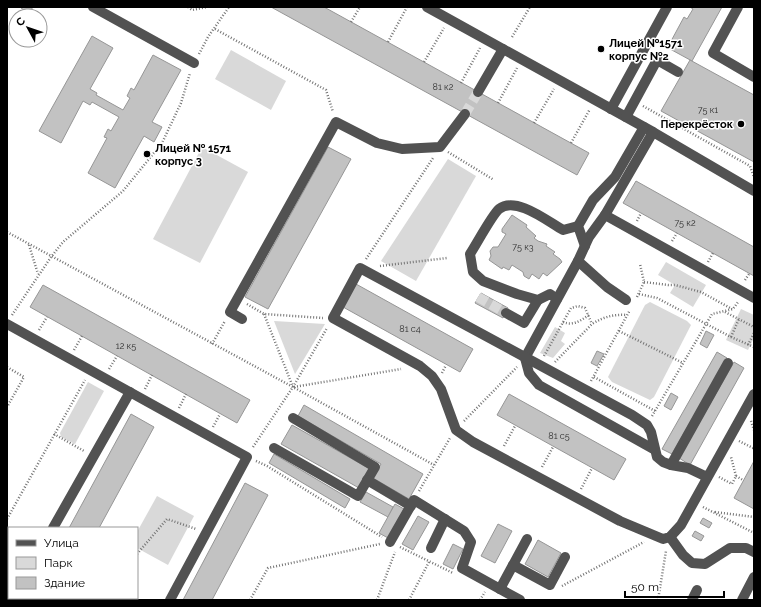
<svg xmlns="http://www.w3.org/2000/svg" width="761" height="607" font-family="Raleway,sans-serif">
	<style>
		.green { fill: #d9d9d9 }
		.building { fill: #c2c2c2; stroke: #969696 }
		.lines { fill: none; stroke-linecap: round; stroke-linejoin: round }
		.minor-tunnel { stroke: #d9d9d9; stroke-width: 10; stroke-dasharray: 10 5; stroke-linecap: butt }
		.path { stroke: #747474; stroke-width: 2.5; stroke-dasharray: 1 2; stroke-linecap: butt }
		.minor { stroke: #525252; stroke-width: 10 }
		.poi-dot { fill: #000; stroke: #fff; stroke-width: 1.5 }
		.labels { text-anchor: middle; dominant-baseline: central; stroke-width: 3; stroke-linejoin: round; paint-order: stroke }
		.number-label { font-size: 9px; fill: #303030 }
		.poi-label { font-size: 11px; font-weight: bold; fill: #000; stroke: #fff; text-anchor: start }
	</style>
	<rect width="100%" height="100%" fill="#fff"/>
	<g class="green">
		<path d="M231 50 286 81 271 110 215 79Z"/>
		<path d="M202 147 248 172 200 263 153 239Z"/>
		<path d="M448 159 476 176 416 281 381 261Z"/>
		<path d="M666 262 706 285 693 307 670 293 675 285 658 275Z"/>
		<path d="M650 302 687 321 691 325 654 397 650 400 612 382 608 377 645 305Z"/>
		<path d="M741 309 754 315V338L748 350 726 340Z"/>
		<path d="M274 321 325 324 295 374Z"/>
		<path d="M555 327 565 333 561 341 565 344 553 358 540 353Z"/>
		<path d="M88 382 104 391 75 444 61 437 60 433Z"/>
		<path d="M157 496 194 516 168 565 137 548V532Z"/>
	</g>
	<g class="building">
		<path d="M21 7H33L29 13 21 8Z"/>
		<path d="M271 7H324L589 153 577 175Z"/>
		<path d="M690 7H722L692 61 670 49 673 44 670 43 684 17 687 19 693 9Z"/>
		<path d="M92 36 113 48 90 89 97 93 96 95 123 110 130 98 127 96 131 88 134 90 153 55 181 70 152 122 162 127 154 142 144 136 115 188 88 173 107 138 104 137 108 129 111 131 119 117 92 102 90 105 83 101 61 143 39 131Z"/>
		<path d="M690 60 754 95V162L661 111Z"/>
		<path d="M328 147 351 159 268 309 245 297Z"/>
		<path d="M636 181 754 247V276L623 203Z"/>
		<path d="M512 215 527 225 526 227 536 236 534 238 538 241 547 244 546 246 555 252 553 254 560 259 562 262 547 276 543 273 539 279 532 274 529 279 524 276 523 272 512 265 509 270 503 267 502 269 489 260 491 256 490 251 493 247H498L506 234 502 232V229Z"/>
		<path d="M356 284 473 349 460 372 343 307Z"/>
		<path d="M43 285 250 400 237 423 30 307Z"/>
		<path d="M481 293 508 308 503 318 475 303Z"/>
		<path d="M706 331 714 335 707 348 700 344Z"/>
		<path d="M597 351 604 354 597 366 591 363Z"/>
		<path d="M717 352 727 358 672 454 662 449Z"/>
		<path d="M734 362 744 368 690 465 679 458Z"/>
		<path d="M671 393 678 397 671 410 664 406Z"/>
		<path d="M509 394 626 459 614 480 497 415Z"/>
		<path d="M304 405 423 474 409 499 373 478 381 464 298 416Z"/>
		<path d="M131 414 154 427 99 528H69Z"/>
		<path d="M292 425 370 469 359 488 281 444Z"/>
		<path d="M274 454 350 499 345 508 269 463Z"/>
		<path d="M754 461V509L734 498Z"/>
		<path d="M245 483 268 495 212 600H183Z"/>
		<path d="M366 492 393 507 388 517 360 502Z"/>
		<path d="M395 504 404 509 388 538 379 533Z"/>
		<path d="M418 516 429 522 413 550 402 544Z"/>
		<path d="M703 518 712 523 709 528 700 523Z"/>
		<path d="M498 524 512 531 495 563 481 556Z"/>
		<path d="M695 531 704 536 701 541 692 536Z"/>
		<path d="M538 540 561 553 548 577 525 564Z"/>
		<path d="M453 544 463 549 453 569 443 564Z"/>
		<path d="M30 598H60L59 600H29Z"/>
	</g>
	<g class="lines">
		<g class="minor-tunnel">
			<path d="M465 114 478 92"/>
			<path d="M478 297 506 313"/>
		</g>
		<g class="path">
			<path d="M188 7 192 10 207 7"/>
			<path d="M752 7 754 8"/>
			<path d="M351 22 360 7"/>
			<path d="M215 29 326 90 333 112"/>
			<path d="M512 37 530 7"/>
			<path d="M388 42 407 7"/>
			<path d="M199 54 208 37 229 7"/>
			<path d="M424 62 444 28"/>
			<path d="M461 83 480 48"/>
			<path d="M498 103 517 68"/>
			<path d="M643 106 750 166 754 177"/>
			<path d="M534 123 554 89"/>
			<path d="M571 143 590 109"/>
			<path d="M448 152 494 180"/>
			<path d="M637 221 641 213"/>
			<path d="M7 232 293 387 434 465"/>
			<path d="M672 241 677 233"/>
			<path d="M29 245 38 274"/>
			<path d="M366 259 433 158"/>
			<path d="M708 262 713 253"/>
			<path d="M380 266 447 258"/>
			<path d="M745 280 749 274"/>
			<path d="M644 282 668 285H675L701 292 732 309"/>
			<path d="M639 294 657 298 731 337 754 347"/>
			<path d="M637 297 644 282 640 264"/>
			<path d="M247 304 264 314 323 318"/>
			<path d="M725 312 754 327"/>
			<path d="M264 314 293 387"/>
			<path d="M12 315 51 257 63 242 123 191 162 143 181 103 190 73"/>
			<path d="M563 322C573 326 580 321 589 315"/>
			<path d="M39 330 47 317"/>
			<path d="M619 331 683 363"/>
			<path d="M731 337 739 319"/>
			<path d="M212 344 225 321"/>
			<path d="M748 345 754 333"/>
			<path d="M74 350 82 336"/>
			<path d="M544 356 571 308 578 306 585 308 592 324"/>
			<path d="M555 362 592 324C603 317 614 314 627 315"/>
			<path d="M7 367 24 377 7 407"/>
			<path d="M109 369 117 356"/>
			<path d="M442 373 446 365"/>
			<path d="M594 377 655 411"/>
			<path d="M591 381 630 310"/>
			<path d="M294 387 401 369"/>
			<path d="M145 389 152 375"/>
			<path d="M179 408 186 394"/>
			<path d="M652 416 712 314 733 309 738 302"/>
			<path d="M464 421 517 367"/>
			<path d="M751 421 754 430"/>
			<path d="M213 427 220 414"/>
			<path d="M54 434 84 451"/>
			<path d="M739 441 753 448 754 446"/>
			<path d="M504 446 515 426"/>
			<path d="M253 447 293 387 327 328"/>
			<path d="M256 461 267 466 382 537"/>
			<path d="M542 467 553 447"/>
			<path d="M736 476 743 480"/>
			<path d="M719 477 732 484 736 476 731 457"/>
			<path d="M581 489 592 468"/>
			<path d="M419 491 450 438"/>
			<path d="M703 507 754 533"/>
			<path d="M715 512 754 517"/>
			<path d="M7 519 85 380"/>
			<path d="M400 547 453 573"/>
			<path d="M137 554 167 519 196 529"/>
			<path d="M562 586 644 542"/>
			<path d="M98 600 100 598"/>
			<path d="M250 600 268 568 380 544"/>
			<path d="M377 600 395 552"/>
			<path d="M409 600 429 562"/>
			<path d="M480 600 485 592"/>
			<path d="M658 600 666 551"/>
		</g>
		<g class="minor">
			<path d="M93 7 194 63"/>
			<path d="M427 7 653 132 754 191"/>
			<path d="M738 7 713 53 754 77"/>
			<path d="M478 92 503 49"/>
			<path d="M611 109 667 7"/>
			<path d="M626 117 657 60 678 72"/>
			<path d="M653 132 605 215 754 298"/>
			<path d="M605 215 589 237 578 261 525 358 529 373 539 385 655 450"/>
			<path d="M585 246 578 226 593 200 615 177 644 127"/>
			<path d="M578 261 607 287 626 300"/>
			<path d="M557 299 550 294 538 300 517 294 483 281 473 272 470 254C476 245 492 215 499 209 516 196 547 221 563 230L578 226"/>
			<path d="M506 313 524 323 538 300"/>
			<path d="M242 319 230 312 336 122 377 143 402 149 440 147 465 114"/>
			<path d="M7 324 247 457 170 600"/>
			<path d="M274 448 358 496 375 467 293 418"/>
			<path d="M671 465 728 363"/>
			<path d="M707 477 688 468 671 465 663 462 657 457 651 432 647 425 632 415 360 268 333 318 420 366 432 376 441 389 456 430 473 442 620 521 663 539 670 537 681 525 754 394"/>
			<path d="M367 480 411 506"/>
			<path d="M53 528 130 392"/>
			<path d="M670 537 683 555 692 563 705 564 730 548H746L754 552"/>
			<path d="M390 542 414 500 464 531 471 542 462 568 520 600"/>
			<path d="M431 548 445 519"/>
			<path d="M513 565 527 539"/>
			<path d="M500 589 513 565 550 585 565 557"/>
			<path d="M13 600 14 598"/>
			<path d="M692 600 697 590"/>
			<path d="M742 600 754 577"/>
		</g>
	</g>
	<g class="poi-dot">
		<circle cx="601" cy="49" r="4"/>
		<circle cx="741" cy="124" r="4"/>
		<circle cx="147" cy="154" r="4"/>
	</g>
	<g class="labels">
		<g class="number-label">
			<text x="443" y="87">81 к2</text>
			<text x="708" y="110">75 к1</text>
			<text x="685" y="223">75 к2</text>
			<text x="523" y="247">75 к3</text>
			<text x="410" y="329">81 с4</text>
			<text x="126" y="346">12 к5</text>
			<text x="559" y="436">81 с5</text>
		</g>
		<g class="poi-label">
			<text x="609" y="43">Лицей №1571<tspan x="609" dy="13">корпус №2</tspan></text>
			<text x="733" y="124" text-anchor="end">Перекрёсток</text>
			<text x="155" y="148">Лицей № 1571<tspan x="155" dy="13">корпус 3</tspan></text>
		</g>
	</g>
	<rect width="761" height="607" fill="none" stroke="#000000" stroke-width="16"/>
	<rect x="8" y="527" width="130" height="72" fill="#ffffff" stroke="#999999"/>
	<rect x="16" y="540" width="20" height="6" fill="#525252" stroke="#999999"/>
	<text x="44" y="547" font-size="12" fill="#000000">Улица</text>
	<rect x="16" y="557" width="20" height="12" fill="#d9d9d9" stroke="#999999"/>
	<text x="44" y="567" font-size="12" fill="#000000">Парк</text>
	<rect x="16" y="577" width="20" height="12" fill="#c2c2c2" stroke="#999999"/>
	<text x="44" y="587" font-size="12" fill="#000000">Здание</text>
	<g transform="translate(28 28) rotate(310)"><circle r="19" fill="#ffffff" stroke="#999999"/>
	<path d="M0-3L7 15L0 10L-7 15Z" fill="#000000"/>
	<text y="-6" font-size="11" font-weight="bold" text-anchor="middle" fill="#000000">С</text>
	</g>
	<path d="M625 591v6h99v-6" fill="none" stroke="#000000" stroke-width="2"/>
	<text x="631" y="591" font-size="12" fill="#000000" stroke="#ffffff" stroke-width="3" paint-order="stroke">50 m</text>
</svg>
